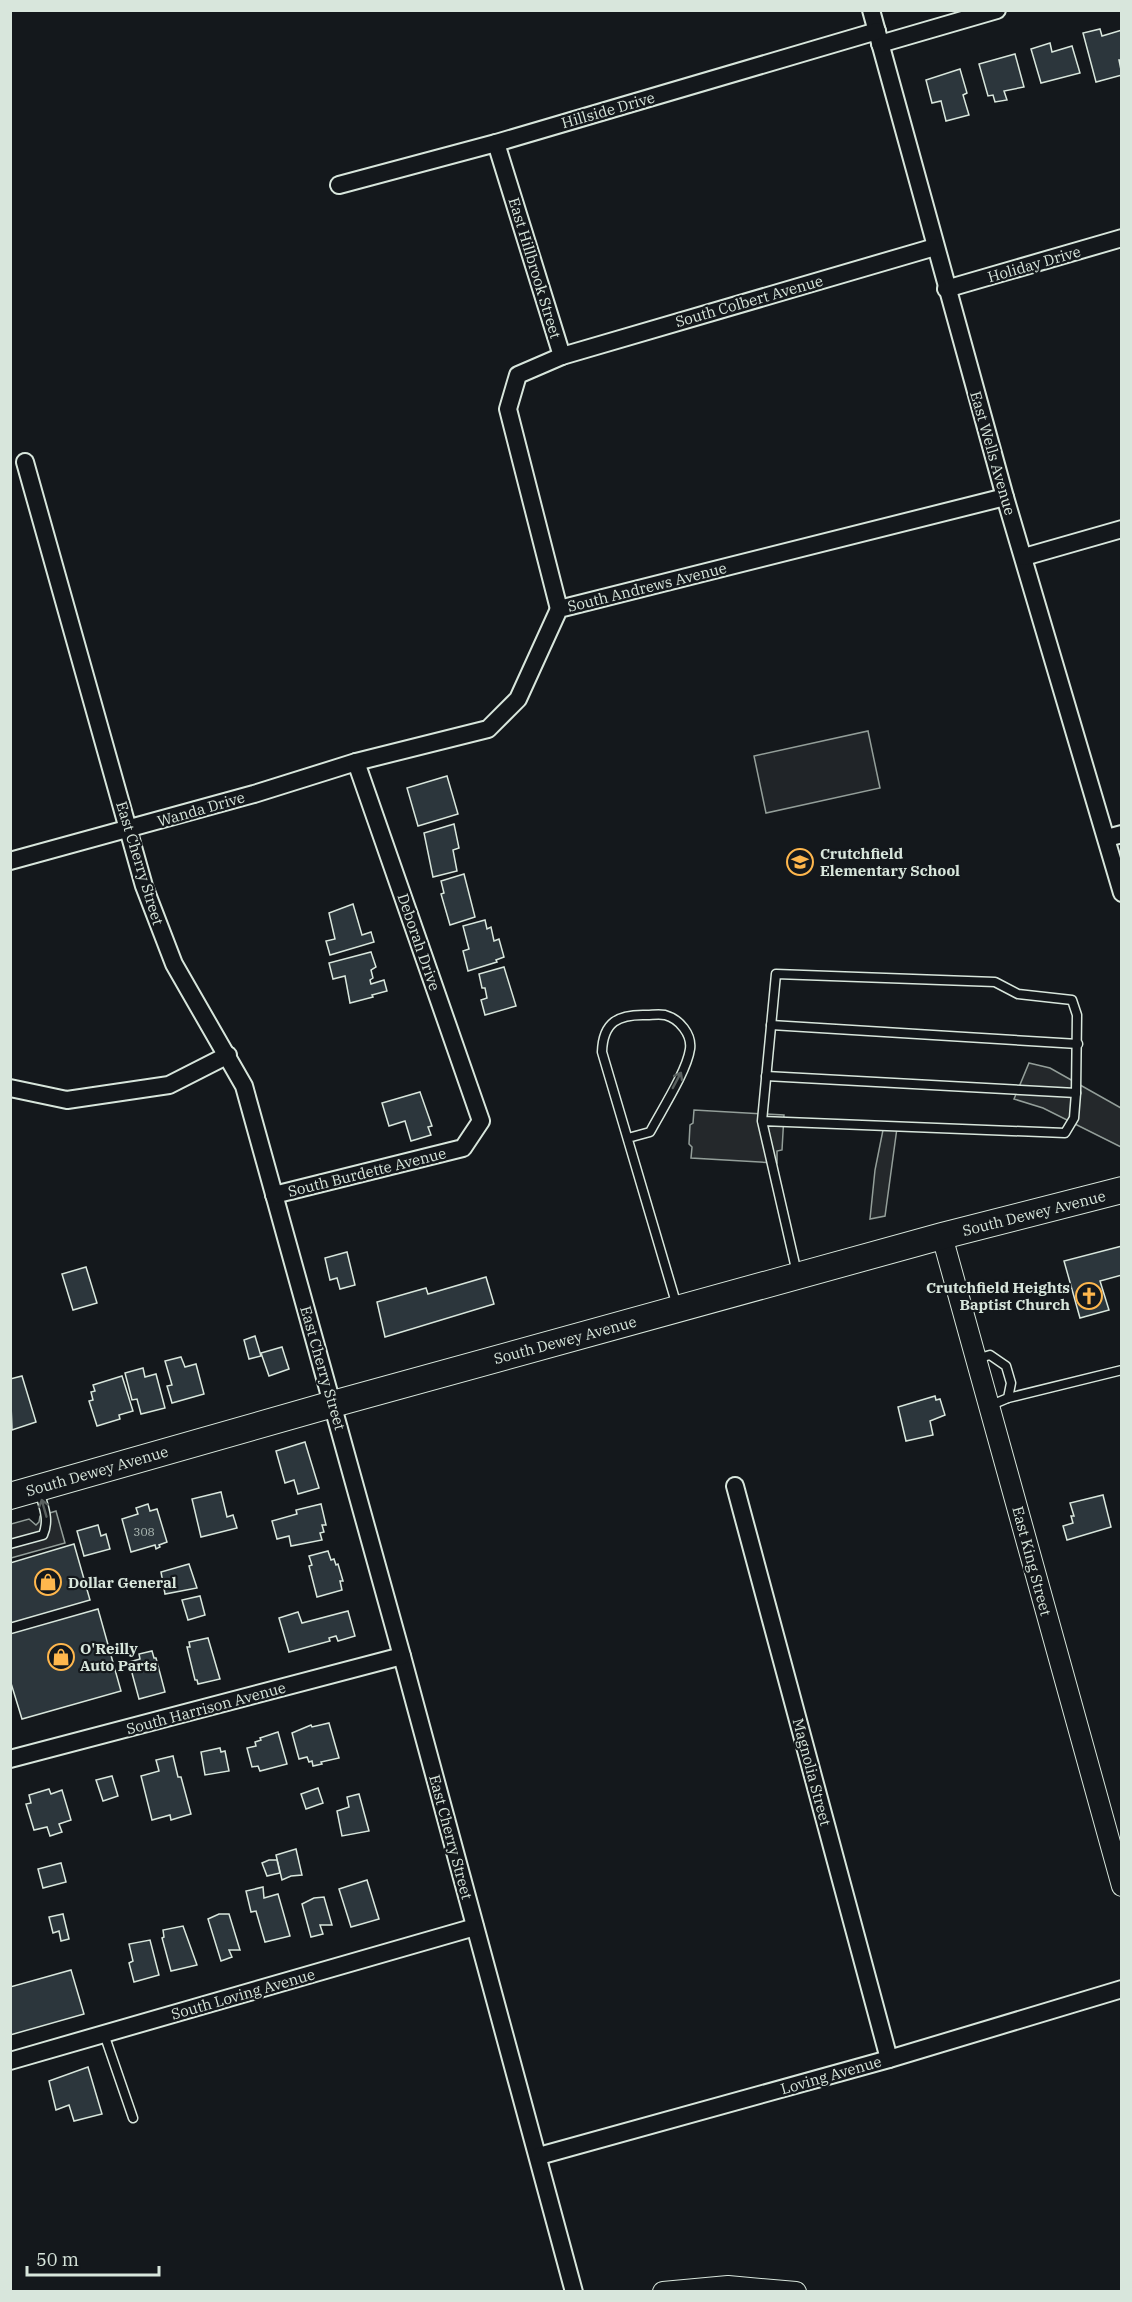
<svg xmlns="http://www.w3.org/2000/svg" width="1132" height="2302" font-family="'IBM Plex Serif',serif">
	<style>
		.green { fill: #202428; stroke: #939e99; stroke-width: 1.5 }
		.parking { fill: #24282b; stroke: #939e99; stroke-width: 1.5 }
		.building { fill: #2c363c; stroke: #d8e6dc; stroke-width: 1.5 }
		.lines { fill: none; stroke-linecap: round; stroke-linejoin: round }
		.service-casing { stroke: #d8e6dc; stroke-width: 11 }
		.minor-casing { stroke: #d8e6dc; stroke-width: 20 }
		.tertiary-casing { stroke: #d8e6dc; stroke-width: 22 }
		.primary-casing { stroke: #d8e6dc; stroke-width: 28 }
		.service { stroke: #14181c; stroke-width: 8 }
		.minor { stroke: #14181c; stroke-width: 16 }
		.tertiary { stroke: #14181c; stroke-width: 20 }
		.primary { stroke: #14181c; stroke-width: 26 }
		.oneway { stroke: #59605f }
		.labels { text-anchor: middle; dominant-baseline: central; stroke-width: 4.5; stroke-linejoin: round; paint-order: stroke }
		.number-label { font-size: 12px; fill: #adbab4 }
		.street-label { font-size: 15px; fill: #d8e6dc; stroke: #14181c }
		.poi-label { font-size: 15px; font-weight: bold; fill: #d8e6dc; stroke: #14181c; text-anchor: start }
	</style>
	<rect width="100%" height="100%" fill="#14181c"/>
	<path class="green" d="M868 731 880 788 766 813 754 756Z"/>
	<g class="parking">
		<path d="M1029 1063 1050 1068 1121 1108V1147L1043 1108 1014 1099Z"/>
		<path d="M694 1110 784 1115 782 1150 777 1151V1163L691 1158 692 1147 689 1144 690 1125 693 1123Z"/>
		<path d="M897 1128 885 1216 870 1219 875 1170 883 1130Z"/>
		<path d="M56 1511 65 1543 11 1558V1524L29 1519 36 1525 39 1522 40 1516Z"/>
	</g>
	<g class="building">
		<path d="M1100 29 1102 36 1122 30V60H1119L1122 75 1096 82 1083 33Z"/>
		<path d="M1050 43 1052 52 1072 46 1080 73 1041 83 1031 49Z"/>
		<path d="M1015 54 1024 87 1004 91 1007 100 995 102 993 95 988 96 979 64Z"/>
		<path d="M960 69 967 93 963 95 969 115 946 121 941 101 932 103 926 80Z"/>
		<path d="M447 776 458 814 418 826 407 788Z"/>
		<path d="M454 824 459 848 453 850 457 871 433 877 424 833Z"/>
		<path d="M464 874 475 917 450 925 441 894 444 893 441 881Z"/>
		<path d="M353 904 362 935 371 932 374 942 330 955 326 941 335 939 329 913Z"/>
		<path d="M485 920 487 929 491 927 494 941 499 939 504 957 496 960 497 962 468 971 463 951 469 949 463 926Z"/>
		<path d="M371 952 376 967 371 970 373 978 370 980 371 984 384 980 387 991 372 995 373 997 350 1003 345 976 333 979 329 963Z"/>
		<path d="M504 967 516 1006 485 1015 481 1000 487 998 485 988H482L479 974Z"/>
		<path d="M420 1092 432 1126 428 1127 431 1135 411 1141 405 1121 389 1126 382 1103Z"/>
		<path d="M1122 1246V1275L1100 1281 1109 1310 1080 1318 1064 1261Z"/>
		<path d="M347 1252 355 1285 340 1289 337 1278 330 1280 325 1258Z"/>
		<path d="M86 1267 97 1303 73 1310 62 1274Z"/>
		<path d="M486 1277 494 1304 385 1337 377 1302 426 1288 428 1294Z"/>
		<path d="M255 1336 261 1356 249 1359 244 1340Z"/>
		<path d="M282 1347 289 1369 269 1376 261 1353Z"/>
		<path d="M181 1357 185 1367 196 1364 204 1394 172 1403 167 1386 172 1385 165 1361Z"/>
		<path d="M143 1368 145 1377 156 1374 165 1408 141 1414 137 1399 132 1400 125 1373Z"/>
		<path d="M22 1376 36 1422 12 1430 10 1379Z"/>
		<path d="M122 1376 133 1411 119 1415 120 1419 97 1426 89 1401 93 1400 91 1392 95 1391 93 1385Z"/>
		<path d="M935 1396 936 1400 940 1399 945 1415 930 1421 933 1435 906 1441 898 1407Z"/>
		<path d="M305 1442 319 1488 298 1494 294 1480 285 1483 276 1451Z"/>
		<path d="M221 1492 227 1517 233 1515 237 1528 201 1537 192 1499Z"/>
		<path d="M1103 1495 1111 1527 1067 1540 1063 1526 1073 1523 1071 1516H1074L1070 1503Z"/>
		<path d="M148 1504 150 1511 157 1509 167 1542 159 1545 160 1547 156 1549 155 1545 131 1552 122 1519 138 1514 136 1508Z"/>
		<path d="M321 1504 326 1525H322L324 1532 320 1533 322 1540 291 1546 289 1536 277 1539 272 1521 297 1514 296 1510Z"/>
		<path d="M98 1525 101 1536 106 1534 110 1549 84 1556 77 1531Z"/>
		<path d="M74 1544 90 1600 10 1623V1563Z"/>
		<path d="M328 1551 331 1560 334 1559 336 1565 338 1564 343 1581H340L342 1590 317 1597 309 1566 312 1565 309 1556Z"/>
		<path d="M189 1564 197 1588 165 1594 161 1572Z"/>
		<path d="M200 1596 205 1615 188 1620 182 1600Z"/>
		<path d="M98 1609 121 1691 22 1719 10 1680V1634Z"/>
		<path d="M348 1611 355 1636 338 1641 336 1636 329 1638 330 1641 289 1652 279 1618 298 1612 302 1623Z"/>
		<path d="M208 1638 220 1679 198 1684 197 1680H195L187 1647H190L189 1642Z"/>
		<path d="M152 1651 154 1658H156L165 1692 139 1699 129 1662 140 1659 139 1654Z"/>
		<path d="M329 1723 339 1758 321 1762 322 1764 313 1766 312 1761 309 1762 307 1757 299 1759 292 1733 311 1725 312 1727Z"/>
		<path d="M278 1732 287 1764 260 1771 258 1766 252 1767 247 1748 256 1746 255 1742 261 1740 260 1738Z"/>
		<path d="M220 1748 221 1752 225 1751 229 1771 205 1775 201 1752Z"/>
		<path d="M173 1756 178 1777H181L191 1814 171 1820 170 1815 152 1820 141 1776 159 1771 156 1760Z"/>
		<path d="M112 1776 118 1796 103 1801 96 1780Z"/>
		<path d="M318 1788 323 1803 306 1809 301 1794Z"/>
		<path d="M49 1789 51 1794 62 1790 71 1820 59 1824 62 1832 50 1836 47 1827 34 1830 26 1804 31 1803 29 1795Z"/>
		<path d="M359 1794 369 1831 342 1836 337 1811 349 1807 347 1797Z"/>
		<path d="M296 1849 302 1875 291 1876 282 1880 276 1855Z"/>
		<path d="M269 1860H277L280 1873 267 1876 262 1863Z"/>
		<path d="M61 1863 66 1882 43 1888 38 1869Z"/>
		<path d="M367 1880 379 1919 351 1927 339 1889Z"/>
		<path d="M263 1887 264 1898 278 1894 290 1936 265 1942 256 1911 251 1912 246 1891Z"/>
		<path d="M324 1897 332 1925H320L323 1934 311 1937 302 1904 314 1898Z"/>
		<path d="M63 1914 69 1939 61 1941 59 1931 53 1933 49 1917Z"/>
		<path d="M219 1914H229L240 1950H229L232 1957 221 1961 208 1919Z"/>
		<path d="M183 1926 197 1965 171 1971 162 1938 164 1937 163 1930Z"/>
		<path d="M150 1940 159 1975 134 1982 129 1963 133 1961 129 1944Z"/>
		<path d="M71 1970 84 2014 10 2035V1987Z"/>
		<path d="M88 2067 102 2114 74 2121 69 2105 56 2110 49 2081Z"/>
	</g>
	<g class="lines">
		<defs>
			<g id="service">
				<path d="M771 1025 1078 1044"/>
				<path d="M766 1076 1076 1093"/>
				<path d="M762 1121 1065 1133 1074 1118 1076 1093 1077 1015 1072 1000 1018 994 995 982 776 974 762 1121 797 1273"/>
				<path d="M628 1138 650 1132C661 1111 687 1071 690 1049 692 1035 680 1019 665 1015 659 1014 652 1015 647 1015 618 1014 603 1022 602 1052L677 1306"/>
				<path d="M976 1359 990 1355 1006 1366 1011 1383 1008 1398 989 1406"/>
				<path d="M1008 1398 1122 1370"/>
				<path d="M10 1544 43 1535C50 1519 43 1506 39 1490"/>
				<path d="M104 2034 133 2118"/>
			</g>
			<g id="minor">
				<path d="M871 10 1005 497 1122 893"/>
				<path d="M880 44 997 10"/>
				<path d="M496 143 562 356"/>
				<path d="M339 185 496 143 877 31"/>
				<path d="M946 289 1122 238"/>
				<path d="M25 462 144 886 174 964 244 1086 402 1656 574 2292"/>
				<path d="M1024 557 1122 529"/>
				<path d="M559 609 508 409 518 375 562 356 935 247"/>
				<path d="M1107 838 1122 834"/>
				<path d="M10 861 254 794 356 762 488 729 518 699 559 609 1005 497"/>
				<path d="M10 1088 67 1100 169 1085 228 1055"/>
				<path d="M274 1195 463 1148 481 1121 356 762"/>
				<path d="M735 1486 889 2059"/>
				<path d="M10 1759 402 1656"/>
				<path d="M10 2061 475 1927"/>
				<path d="M539 2156 889 2059 1122 1989"/>
			</g>
			<g id="tertiary">
				<path d="M942 1236 1122 1886"/>
				<path d="M663 2292 728 2286 796 2292"/>
			</g>
			<path id="primary" d="M10 1496 333 1404 942 1236 1122 1190"/>
		</defs>
		<use href="#service" class="service-casing"/>
		<use href="#minor" class="minor-casing"/>
		<use href="#tertiary" class="tertiary-casing"/>
		<use href="#primary" class="primary-casing"/>
		<use href="#service" class="service"/>
		<use href="#minor" class="minor"/>
		<use href="#tertiary" class="tertiary"/>
		<use href="#primary" class="primary"/>
	</g>
	<defs><path id="oneway-shaft" d="M-6 0H5M1.5-3L5.5 0L1.5 3" fill="none" stroke-width="1.6" stroke-linecap="round" stroke-linejoin="round" transform="scale(1.5)"/></defs>
	<g class="oneway">
		<use href="#oneway-shaft" transform="translate(677 1080) rotate(-62)"/>
		<use href="#oneway-shaft" transform="translate(44 1508) rotate(-106)"/>
	</g>
	<defs>
		<symbol id="school-ring" viewBox="-11 -11 22 22"><circle r="9.5" fill="#14181c" stroke="#ffb74d" stroke-width="1.5"/><path d="M0-5L7-2L0 1L-7-2ZM-4 1L0 2.5L4 1V4Q0 6-4 4Z" fill="#ffb74d"/></symbol>
		<symbol id="church-ring" viewBox="-11 -11 22 22"><circle r="9.5" fill="#14181c" stroke="#ffb74d" stroke-width="1.5"/><path d="M-1.2-6h2.4v3.5h3.3v2.4h-3.3V6h-2.4V-.1h-3.3v-2.4h3.3Z" fill="#ffb74d"/></symbol>
		<symbol id="shop-ring" viewBox="-11 -11 22 22"><circle r="9.5" fill="#14181c" stroke="#ffb74d" stroke-width="1.5"/><path d="M-5-2.5h2.3a2.7 3.5 0 0 1 5.4 0H5L5.5 6h-11ZM-1.5-2.5h3a1.5 2.3 0 0 0-3 0Z" fill="#ffb74d"/></symbol>
	</defs>
	<g fill-rule="evenodd">
		<use href="#school-ring" x="785" y="847" width="30" height="30"/>
		<use href="#church-ring" x="1074" y="1281" width="30" height="30"/>
		<use href="#shop-ring" x="33" y="1567" width="30" height="30"/>
		<use href="#shop-ring" x="46" y="1642" width="30" height="30"/>
	</g>
	<g class="labels">
		<g class="number-label">
			<text x="144" y="1531">308</text>
		</g>
		<g class="street-label">
			<text transform="translate(608 110) rotate(-16)">Hillside Drive</text>
			<text transform="translate(1034 264) rotate(-16)">Holiday Drive</text>
			<text transform="translate(535 268) rotate(73)">East Hillbrook Street</text>
			<text transform="translate(749 301) rotate(-16)">South Colbert Avenue</text>
			<text transform="translate(993 453) rotate(74)">East Wells Avenue</text>
			<text transform="translate(647 587) rotate(-14)">South Andrews Avenue</text>
			<text transform="translate(201 809) rotate(-16)">Wanda Drive</text>
			<text transform="translate(140 863) rotate(73)">East Cherry Street</text>
			<text transform="translate(419 942) rotate(71)">Deborah Drive</text>
			<text transform="translate(367 1172) rotate(-14)">South Burdette Avenue</text>
			<text transform="translate(1034 1213) rotate(-14)">South Dewey Avenue</text>
			<text transform="translate(565 1340) rotate(-15)">South Dewey Avenue</text>
			<text transform="translate(323 1368) rotate(74)">East Cherry Street</text>
			<text transform="translate(97 1471) rotate(-16)">South Dewey Avenue</text>
			<text transform="translate(1032 1561) rotate(75)">East King Street</text>
			<text transform="translate(206 1708) rotate(-15)">South Harrison Avenue</text>
			<text transform="translate(812 1772) rotate(75)">Magnolia Street</text>
			<text transform="translate(451 1837) rotate(75)">East Cherry Street</text>
			<text transform="translate(243 1994) rotate(-16)">South Loving Avenue</text>
			<text transform="translate(831 2075) rotate(-16)">Loving Avenue</text>
		</g>
		<g class="poi-label">
			<text x="820" y="853">Crutchfield<tspan x="820" dy="17">Elementary School</tspan></text>
			<text x="1070" y="1287" text-anchor="end">Crutchfield Heights<tspan x="1070" dy="17">Baptist Church</tspan></text>
			<text x="68" y="1582">Dollar General</text>
			<text x="80" y="1648">O'Reilly<tspan x="80" dy="17">Auto Parts</tspan></text>
		</g>
	</g>
	<rect width="1132" height="2302" fill="none" stroke="#d8e6dc" stroke-width="24"/>
	<path d="M27 2266v9h132v-9" fill="none" stroke="#d8e6dc" stroke-width="3"/>
	<text x="36" y="2266" font-size="18" fill="#d8e6dc" stroke="#14181c" stroke-width="4.5" paint-order="stroke">50 m</text>
</svg>
